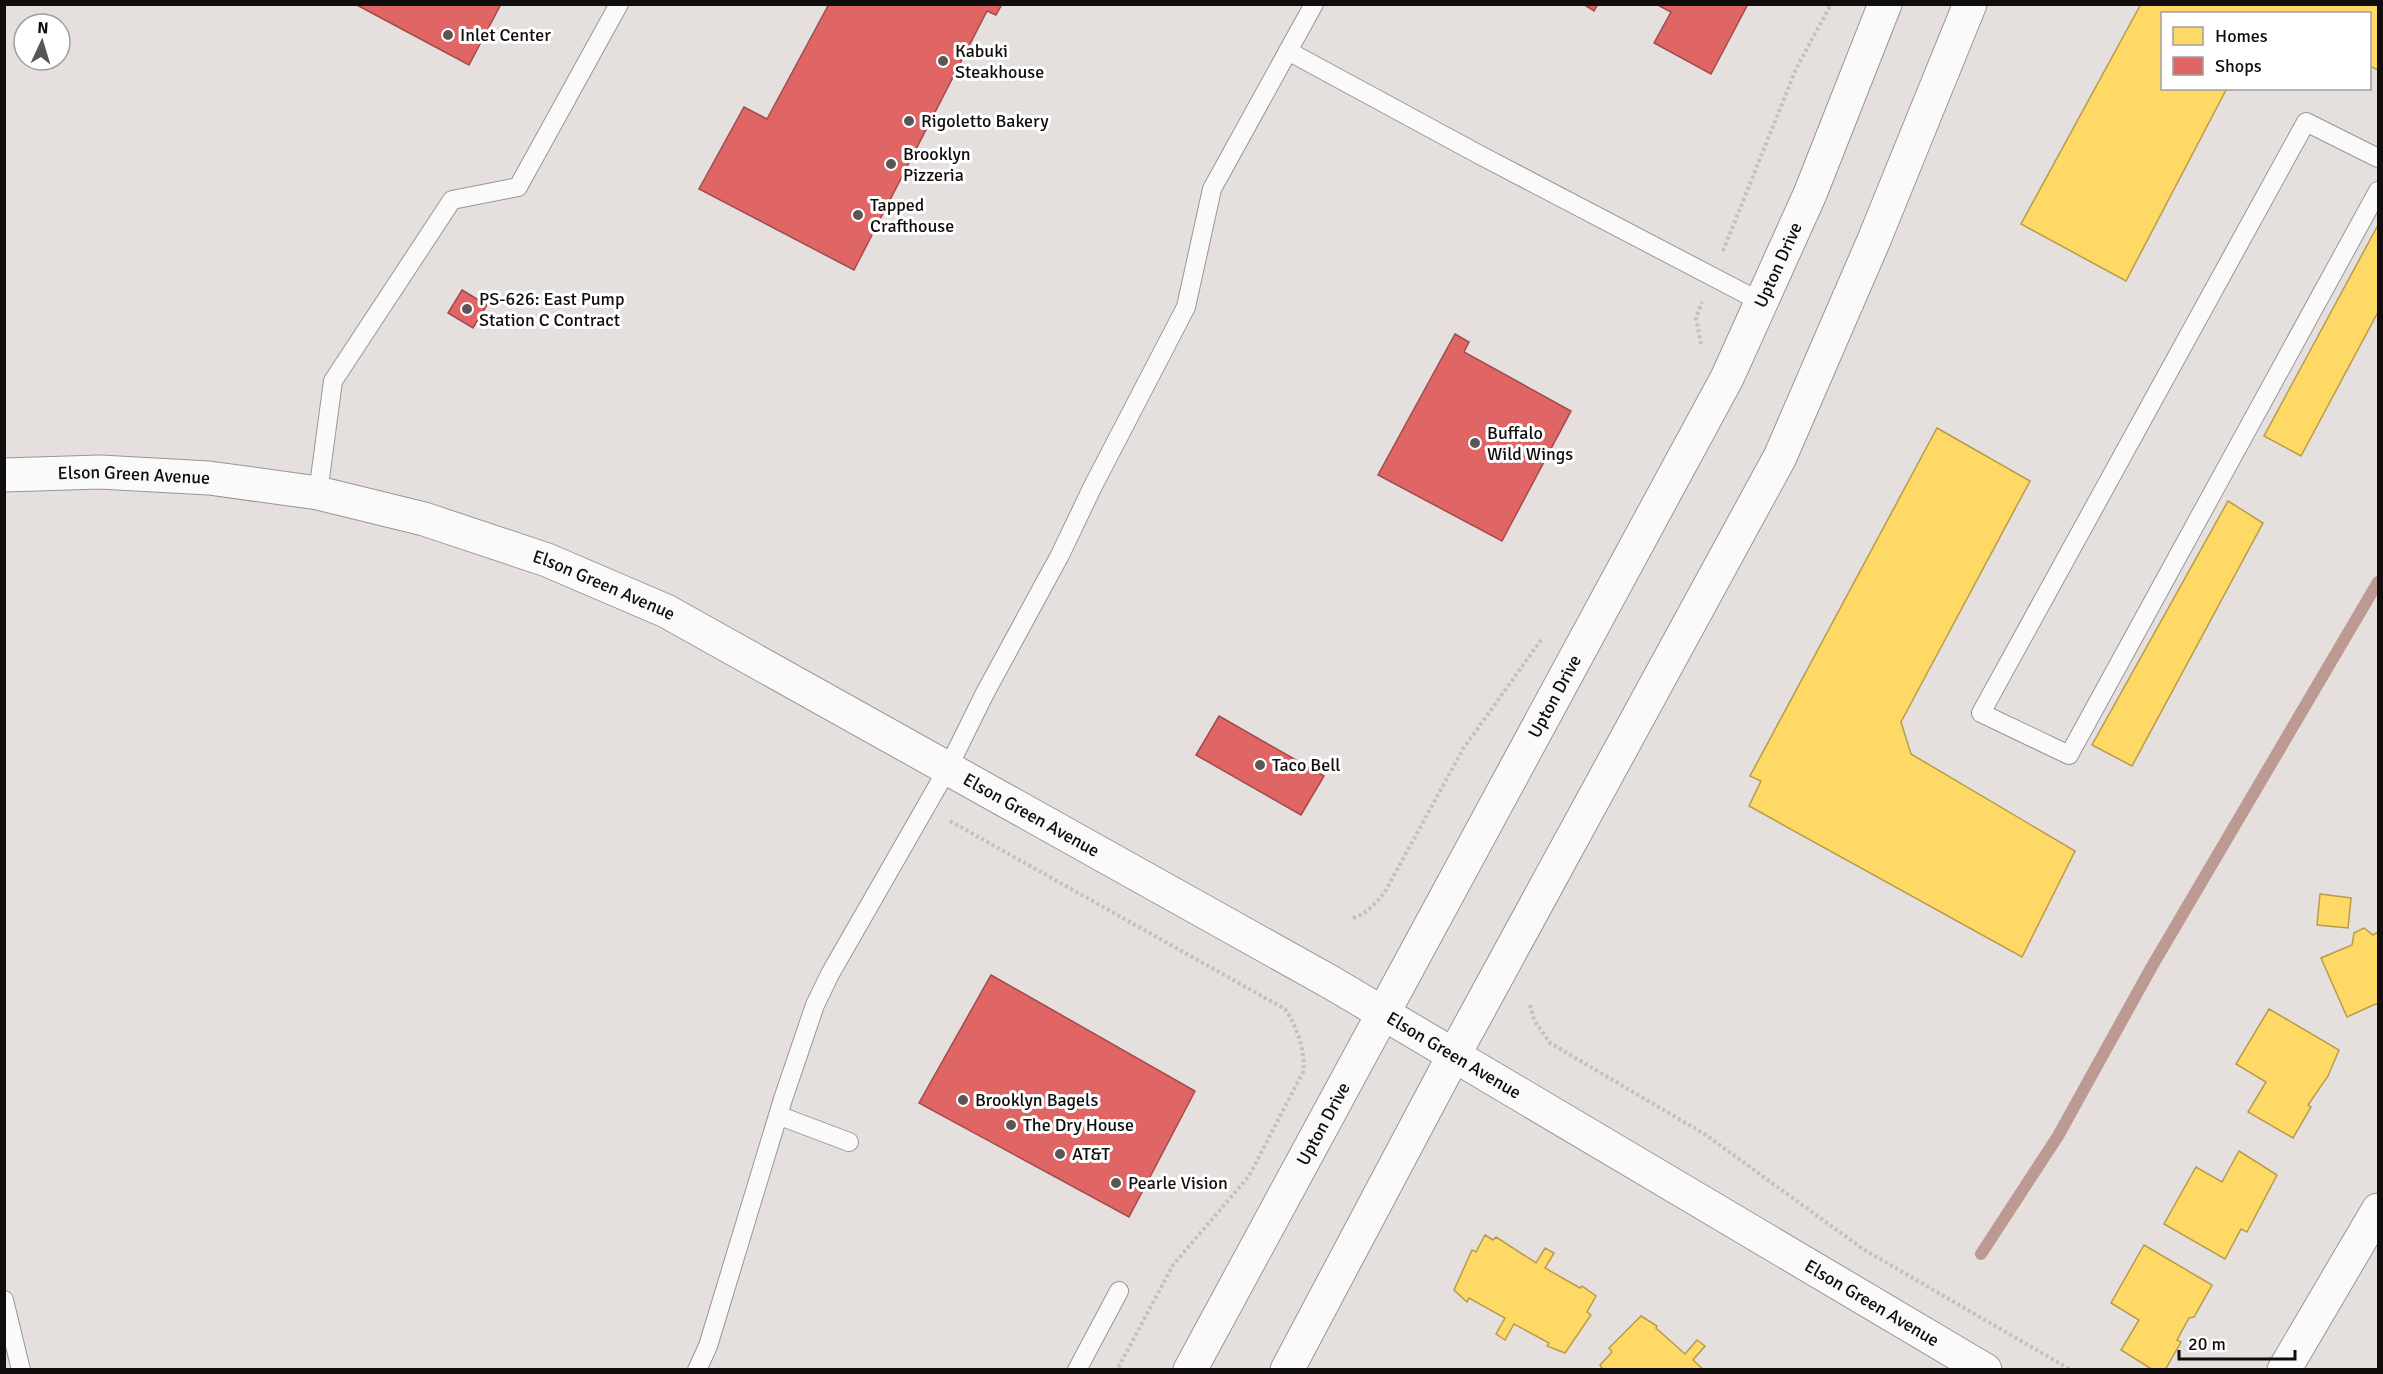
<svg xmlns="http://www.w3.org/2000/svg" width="2383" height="1374" font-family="Signika,sans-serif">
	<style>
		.homes { fill: #ffd966; stroke: #b79c4b; stroke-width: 1.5 }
		.shops { fill: #e06666; stroke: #a24b4b; stroke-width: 1.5 }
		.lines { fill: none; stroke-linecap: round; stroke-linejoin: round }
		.stream { stroke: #bc9a91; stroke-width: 12 }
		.service-casing { stroke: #9a9695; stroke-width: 20 }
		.minor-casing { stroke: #9a9695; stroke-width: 35 }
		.tertiary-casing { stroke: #9a9695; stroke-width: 35 }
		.secondary-casing { stroke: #9a9695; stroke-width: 35 }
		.path { stroke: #c3c1c0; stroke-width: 4; stroke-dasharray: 3 3; stroke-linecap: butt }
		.service { stroke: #fbfafa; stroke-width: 18 }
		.minor { stroke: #fbfafa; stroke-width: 33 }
		.tertiary { stroke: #fbfafa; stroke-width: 33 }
		.secondary { stroke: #fbfafa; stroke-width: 33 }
		.poi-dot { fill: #5b5656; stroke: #fff; stroke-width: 2 }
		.labels { text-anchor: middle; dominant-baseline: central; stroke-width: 6; stroke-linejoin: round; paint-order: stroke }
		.poi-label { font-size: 18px; fill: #100d0c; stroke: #fff; text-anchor: start }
		.street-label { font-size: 18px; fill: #100d0c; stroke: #fff }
	</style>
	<rect width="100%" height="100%" fill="#e5dfde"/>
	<g class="homes">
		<path d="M2141 4H2378V70L2370 66V14H2162V88H2227L2126 281 2021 224Z"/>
		<path d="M2378 225V312L2301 456 2264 436Z"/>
		<path d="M1937 428 2030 481 1901 722 1911 754 2075 851 2022 957 1749 806 1761 781 1750 776Z"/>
		<path d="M2228 501 2263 523 2132 766 2092 745Z"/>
		<path d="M2320 894 2351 898 2348 928 2317 925Z"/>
		<path d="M2364 928 2373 935 2378 932V1003L2347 1017 2321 958 2352 945 2354 933Z"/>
		<path d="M2269 1009 2339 1050 2328 1076 2308 1105 2311 1107 2293 1138 2248 1112 2266 1082 2236 1064Z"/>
		<path d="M2239 1151 2277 1175 2247 1232 2241 1229 2225 1259 2164 1224 2196 1167 2222 1182Z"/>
		<path d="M1485 1235 1493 1240 1496 1237 1536 1263 1545 1248 1554 1253 1545 1268 1580 1288 1582 1286 1596 1296 1587 1312 1591 1315 1565 1353 1547 1346 1549 1343 1514 1324 1505 1340 1496 1334 1505 1318 1469 1298 1467 1302 1454 1290 1472 1250 1476 1252Z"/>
		<path d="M2144 1245 2212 1285 2194 1317 2189 1318 2177 1340 2181 1342 2165 1370H2153L2121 1350 2139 1320 2111 1303Z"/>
		<path d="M1641 1316 1657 1326 1656 1328 1685 1354 1697 1340 1705 1346 1693 1360 1704 1370H1603L1600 1365 1612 1352 1609 1348Z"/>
	</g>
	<g class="shops">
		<path d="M355 4H501L469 65Z"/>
		<path d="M829 4H1002L996 15 987 11 854 270 699 189 744 107 767 119Z"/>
		<path d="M1583 4H1598L1594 11Z"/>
		<path d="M1656 4H1748L1711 74 1654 43 1671 12Z"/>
		<path d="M462 290 487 305 473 328 448 313Z"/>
		<path d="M1455 334 1469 342 1464 352 1571 411 1502 541 1378 475Z"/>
		<path d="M1219 716 1324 776 1301 815 1196 755Z"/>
		<path d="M991 975 1195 1091 1129 1217 919 1103Z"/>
	</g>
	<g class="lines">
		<path class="stream" d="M1981 1254 2058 1136 2151 968 2378 582"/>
		<defs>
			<g id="service">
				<path d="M1288 51 1478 154 1761 302"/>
				<path d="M2378 158 2306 122 1981 713 2069 755 2378 191"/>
				<path d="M318 493 333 381 452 200 518 187 619 4"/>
				<path d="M780 1116 849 1142"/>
				<path d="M4 1300 21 1370"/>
				<path d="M697 1370 708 1346 783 1099 815 1005 830 974 948 768 985 693 1060 555 1093 486 1186 307 1212 189 1314 4"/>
				<path d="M1077 1370 1119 1291"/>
			</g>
			<path id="minor" d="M2284 1370 2378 1210"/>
			<g id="tertiary">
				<path id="s1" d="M4 475 100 472 209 478 318 493 424 519 547 560 666 611 1332 983 1985 1370"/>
			</g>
			<g id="secondary">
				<path id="s2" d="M1190 1370 1727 378 1810 194 1885 4"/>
				<path d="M1287 1370 1454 1055 1780 457 1874 240 1970 4"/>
			</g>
		</defs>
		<use href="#service" class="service-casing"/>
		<use href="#minor" class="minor-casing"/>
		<use href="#tertiary" class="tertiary-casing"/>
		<use href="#secondary" class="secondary-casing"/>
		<g class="path">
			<path d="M1723 251 1796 69 1831 4"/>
			<path d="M1701 344 1696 318 1702 302"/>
			<path d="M950 821 1285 1009C1297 1027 1306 1051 1303 1072L1249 1176 1173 1265 1117 1370"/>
			<path d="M1353 918C1368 913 1377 902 1386 890L1463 749 1541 640"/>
			<path d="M1530 1005 1534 1020 1550 1043 1706 1135 1863 1249 2071 1370"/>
		</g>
		<use href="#service" class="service"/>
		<use href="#minor" class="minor"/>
		<use href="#tertiary" class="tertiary"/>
		<use href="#secondary" class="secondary"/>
	</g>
	<g class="poi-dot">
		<circle cx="448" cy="35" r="6"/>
		<circle cx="943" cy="61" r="6"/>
		<circle cx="909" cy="121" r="6"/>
		<circle cx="891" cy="164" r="6"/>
		<circle cx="858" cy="215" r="6"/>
		<circle cx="467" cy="309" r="6"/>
		<circle cx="1475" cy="443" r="6"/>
		<circle cx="1260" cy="765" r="6"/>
		<circle cx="963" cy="1100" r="6"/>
		<circle cx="1011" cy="1125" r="6"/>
		<circle cx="1060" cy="1154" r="6"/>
		<circle cx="1116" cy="1183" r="6"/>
	</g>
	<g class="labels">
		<g class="poi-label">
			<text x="460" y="35">Inlet Center</text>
			<text x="955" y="51">Kabuki<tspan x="955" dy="21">Steakhouse</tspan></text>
			<text x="921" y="121">Rigoletto Bakery</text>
			<text x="903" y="154">Brooklyn<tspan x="903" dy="21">Pizzeria</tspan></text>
			<text x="870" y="205">Tapped<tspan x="870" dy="21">Crafthouse</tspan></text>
			<text x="479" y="299">PS-626: East Pump<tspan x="479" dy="21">Station C Contract</tspan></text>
			<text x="1487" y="433">Buffalo<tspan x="1487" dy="21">Wild Wings</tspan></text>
			<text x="1272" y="765">Taco Bell</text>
			<text x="975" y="1100">Brooklyn Bagels</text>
			<text x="1023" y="1125">The Dry House</text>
			<text x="1072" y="1154">AT&amp;T</text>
			<text x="1128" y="1183">Pearle Vision</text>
		</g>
		<g class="street-label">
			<text stroke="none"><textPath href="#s2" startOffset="1252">Upton Drive</textPath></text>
			<text stroke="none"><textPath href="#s1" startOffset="130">Elson Green Avenue</textPath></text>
			<text stroke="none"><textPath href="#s1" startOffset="616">Elson Green Avenue</textPath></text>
			<text stroke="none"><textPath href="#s2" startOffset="766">Upton Drive</textPath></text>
			<text stroke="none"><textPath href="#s1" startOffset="1102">Elson Green Avenue</textPath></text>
			<text stroke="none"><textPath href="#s1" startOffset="1588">Elson Green Avenue</textPath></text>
			<text stroke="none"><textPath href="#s2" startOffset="280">Upton Drive</textPath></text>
			<text stroke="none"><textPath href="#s1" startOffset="2074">Elson Green Avenue</textPath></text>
		</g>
	</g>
	<rect width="2383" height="1374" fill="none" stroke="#100d0c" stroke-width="12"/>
	<rect x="2161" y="12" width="210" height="78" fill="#ffffff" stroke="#9f9e9e" stroke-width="1.5"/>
	<rect x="2173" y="27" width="30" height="18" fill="#ffd966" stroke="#9f9e9e" stroke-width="1.5"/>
	<text x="2215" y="42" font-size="18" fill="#100d0c">Homes</text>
	<rect x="2173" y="57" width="30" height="18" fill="#e06666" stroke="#9f9e9e" stroke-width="1.5"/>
	<text x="2215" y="72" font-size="18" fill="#100d0c">Shops</text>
	<g transform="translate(42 42) rotate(4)"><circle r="28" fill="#ffffff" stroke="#9f9e9e" stroke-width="1.5"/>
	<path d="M0-4.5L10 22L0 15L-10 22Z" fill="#5b5656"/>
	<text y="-9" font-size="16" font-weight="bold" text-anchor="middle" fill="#100d0c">N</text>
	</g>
	<path d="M2179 1350v9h116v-9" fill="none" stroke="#100d0c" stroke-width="3"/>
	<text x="2188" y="1350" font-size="18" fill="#100d0c" stroke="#ffffff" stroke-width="4.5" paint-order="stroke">20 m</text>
</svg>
